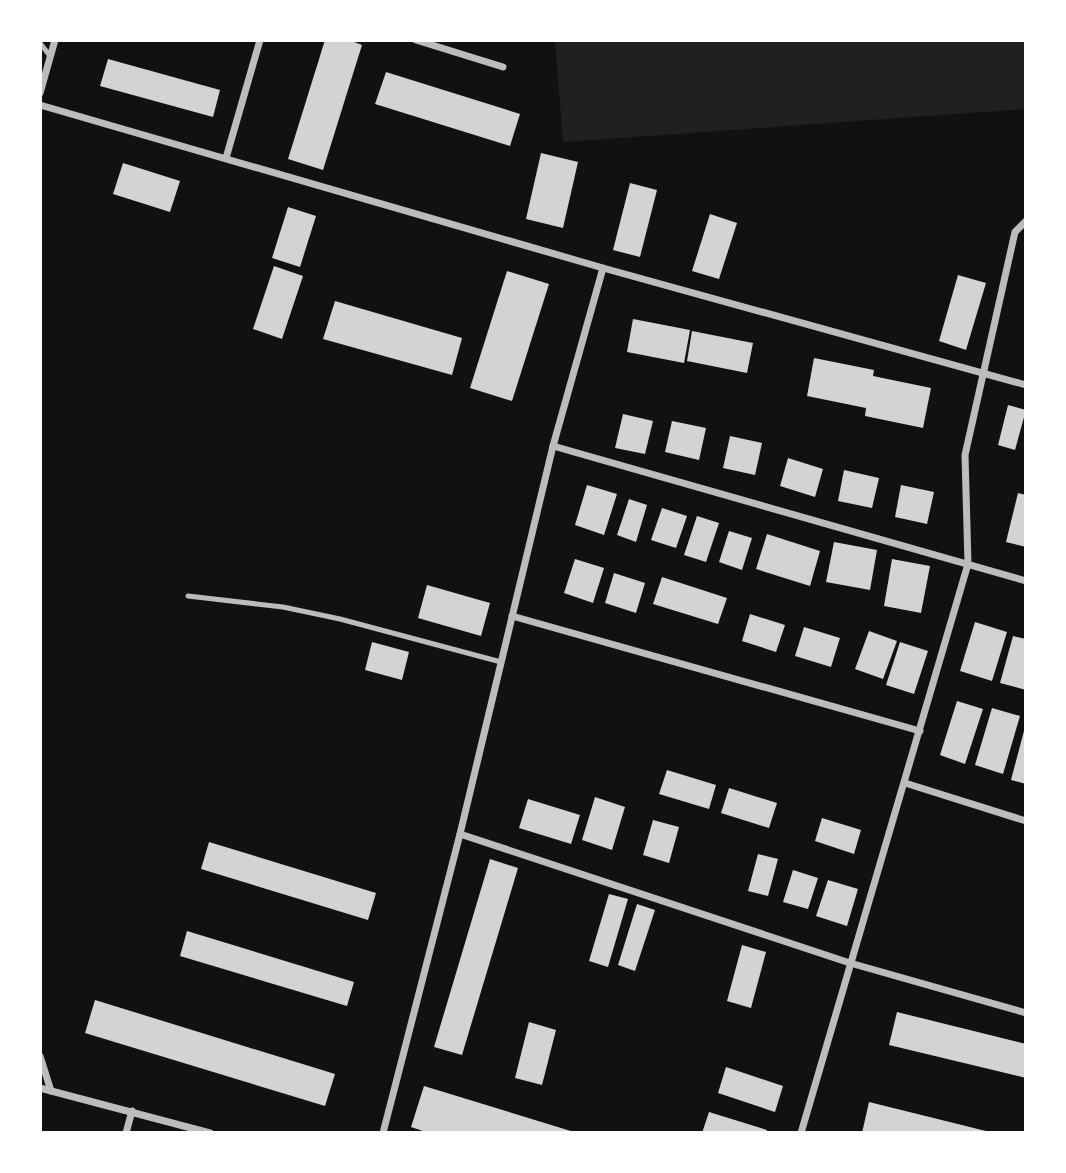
<svg xmlns="http://www.w3.org/2000/svg" width="1066" height="1173" font-family="'Fira Sans',sans-serif">
	<style>
		.green { fill: #202020 }
		.building { fill: #d3d3d3 }
		.lines { fill: none; stroke-linecap: round; stroke-linejoin: round }
		.service { stroke: #bcbcbc; stroke-width: 5 }
		.minor { stroke: #bcbcbc; stroke-width: 7 }
	</style>
	<rect width="100%" height="100%" fill="#111"/>
	<path class="green" d="M555 40H1026V109L563 142Z"/>
	<g class="building">
		<path d="M325 40H349L362 45 323 170 288 159Z"/>
		<path d="M108 59 220 90 213 117 100 86Z"/>
		<path d="M386 72 520 114 510 146 375 104Z"/>
		<path d="M541 153 578 162 563 228 526 219Z"/>
		<path d="M123 163 180 181 170 212 113 194Z"/>
		<path d="M630 183 657 190 640 257 613 250Z"/>
		<path d="M288 207 316 216 300 267 272 258Z"/>
		<path d="M710 214 737 223 719 279 692 271Z"/>
		<path d="M274 266 303 276 282 339 253 329Z"/>
		<path d="M507 271 549 284 512 401 470 388Z"/>
		<path d="M958 275 986 283 966 350 939 341Z"/>
		<path d="M335 301 462 338 452 375 323 339Z"/>
		<path d="M633 319 690 330 684 363 627 352Z"/>
		<path d="M692 331 753 343 747 373 687 361Z"/>
		<path d="M814 358 874 370 873 376 931 388 923 428 865 416 866 408 807 396Z"/>
		<path d="M1008 405 1026 410 1015 450 998 445Z"/>
		<path d="M623 414 653 421 645 454 615 448Z"/>
		<path d="M672 421 706 428 699 460 665 452Z"/>
		<path d="M730 436 762 443 755 475 723 468Z"/>
		<path d="M788 458 823 469 815 497 780 486Z"/>
		<path d="M844 470 879 478 872 508 838 501Z"/>
		<path d="M587 485 617 494 604 535 575 525Z"/>
		<path d="M901 485 934 492 927 524 895 517Z"/>
		<path d="M1018 493 1026 495V547L1006 542Z"/>
		<path d="M629 499 647 505 636 542 617 535Z"/>
		<path d="M662 508 687 516 676 548 651 540Z"/>
		<path d="M697 516 719 523 706 562 684 555Z"/>
		<path d="M729 531 752 538 742 570 719 562Z"/>
		<path d="M767 534 820 551 810 586 756 569Z"/>
		<path d="M834 542 877 550 870 590 826 582Z"/>
		<path d="M575 559 604 568 593 603 564 593Z"/>
		<path d="M892 559 930 566 921 613 884 606Z"/>
		<path d="M614 573 645 583 636 613 605 603Z"/>
		<path d="M662 577 727 598 718 624 653 604Z"/>
		<path d="M427 585 490 603 481 636 418 618Z"/>
		<path d="M750 614 785 625 776 652 742 641Z"/>
		<path d="M975 622 1007 632 992 681 960 671Z"/>
		<path d="M804 627 840 638 831 667 795 656Z"/>
		<path d="M869 631 897 641 883 679 855 669Z"/>
		<path d="M1013 636 1026 639V690L1000 683Z"/>
		<path d="M372 642 409 652 402 680 365 670Z"/>
		<path d="M900 642 928 651 914 694 886 685Z"/>
		<path d="M957 701 983 709 965 764 940 755Z"/>
		<path d="M992 708 1020 716 1003 774 975 765Z"/>
		<path d="M1025 727H1026V784L1011 780Z"/>
		<path d="M667 770 716 785 709 809 659 794Z"/>
		<path d="M729 788 777 803 769 828 721 813Z"/>
		<path d="M595 797 625 807 612 850 582 840Z"/>
		<path d="M528 799 580 815 571 844 519 828Z"/>
		<path d="M822 818 861 830 854 854 815 841Z"/>
		<path d="M653 820 679 827 669 863 643 855Z"/>
		<path d="M209 842 376 893 368 920 201 869Z"/>
		<path d="M758 854 778 859 768 896 748 891Z"/>
		<path d="M490 859 518 868 462 1055 434 1047Z"/>
		<path d="M793 870 818 878 808 909 783 902Z"/>
		<path d="M828 880 858 889 847 926 816 916Z"/>
		<path d="M609 894 628 899 608 967 589 961Z"/>
		<path d="M637 904 655 910 635 971 618 965Z"/>
		<path d="M187 931 354 982 347 1006 180 956Z"/>
		<path d="M742 945 766 952 751 1008 727 1001Z"/>
		<path d="M95 1000 335 1074 325 1106 85 1033Z"/>
		<path d="M897 1012 1026 1044V1078L889 1045Z"/>
		<path d="M529 1022 556 1030 542 1085 515 1078Z"/>
		<path d="M726 1067 783 1086 775 1112 718 1093Z"/>
		<path d="M424 1086 574 1132 573 1133H429L411 1127Z"/>
		<path d="M869 1102 990 1132V1133H862Z"/>
		<path d="M709 1112 767 1130 766 1133H702Z"/>
	</g>
	<g class="lines">
		<g class="service">
			<path d="M40 43 50 56"/>
			<path d="M188 596 283 607 340 619 501 662"/>
		</g>
		<g class="minor">
			<path d="M416 40 503 67"/>
			<path d="M40 93 55 40"/>
			<path d="M40 105 603 268 1026 385"/>
			<path d="M226 158 260 40"/>
			<path d="M553 446 1026 581"/>
			<path d="M512 616 920 731"/>
			<path d="M905 783 1026 821"/>
			<path d="M460 834 850 963 1026 1013"/>
			<path d="M40 1056 51 1091"/>
			<path d="M40 1088 210 1133"/>
			<path d="M126 1133 132 1111"/>
			<path d="M383 1133 460 834 553 446 603 268"/>
			<path d="M801 1133 968 564 965 455 1015 232 1026 221"/>
		</g>
	</g>
	<rect width="1066" height="1173" fill="none" stroke="#ffffff" stroke-width="84"/>
</svg>
